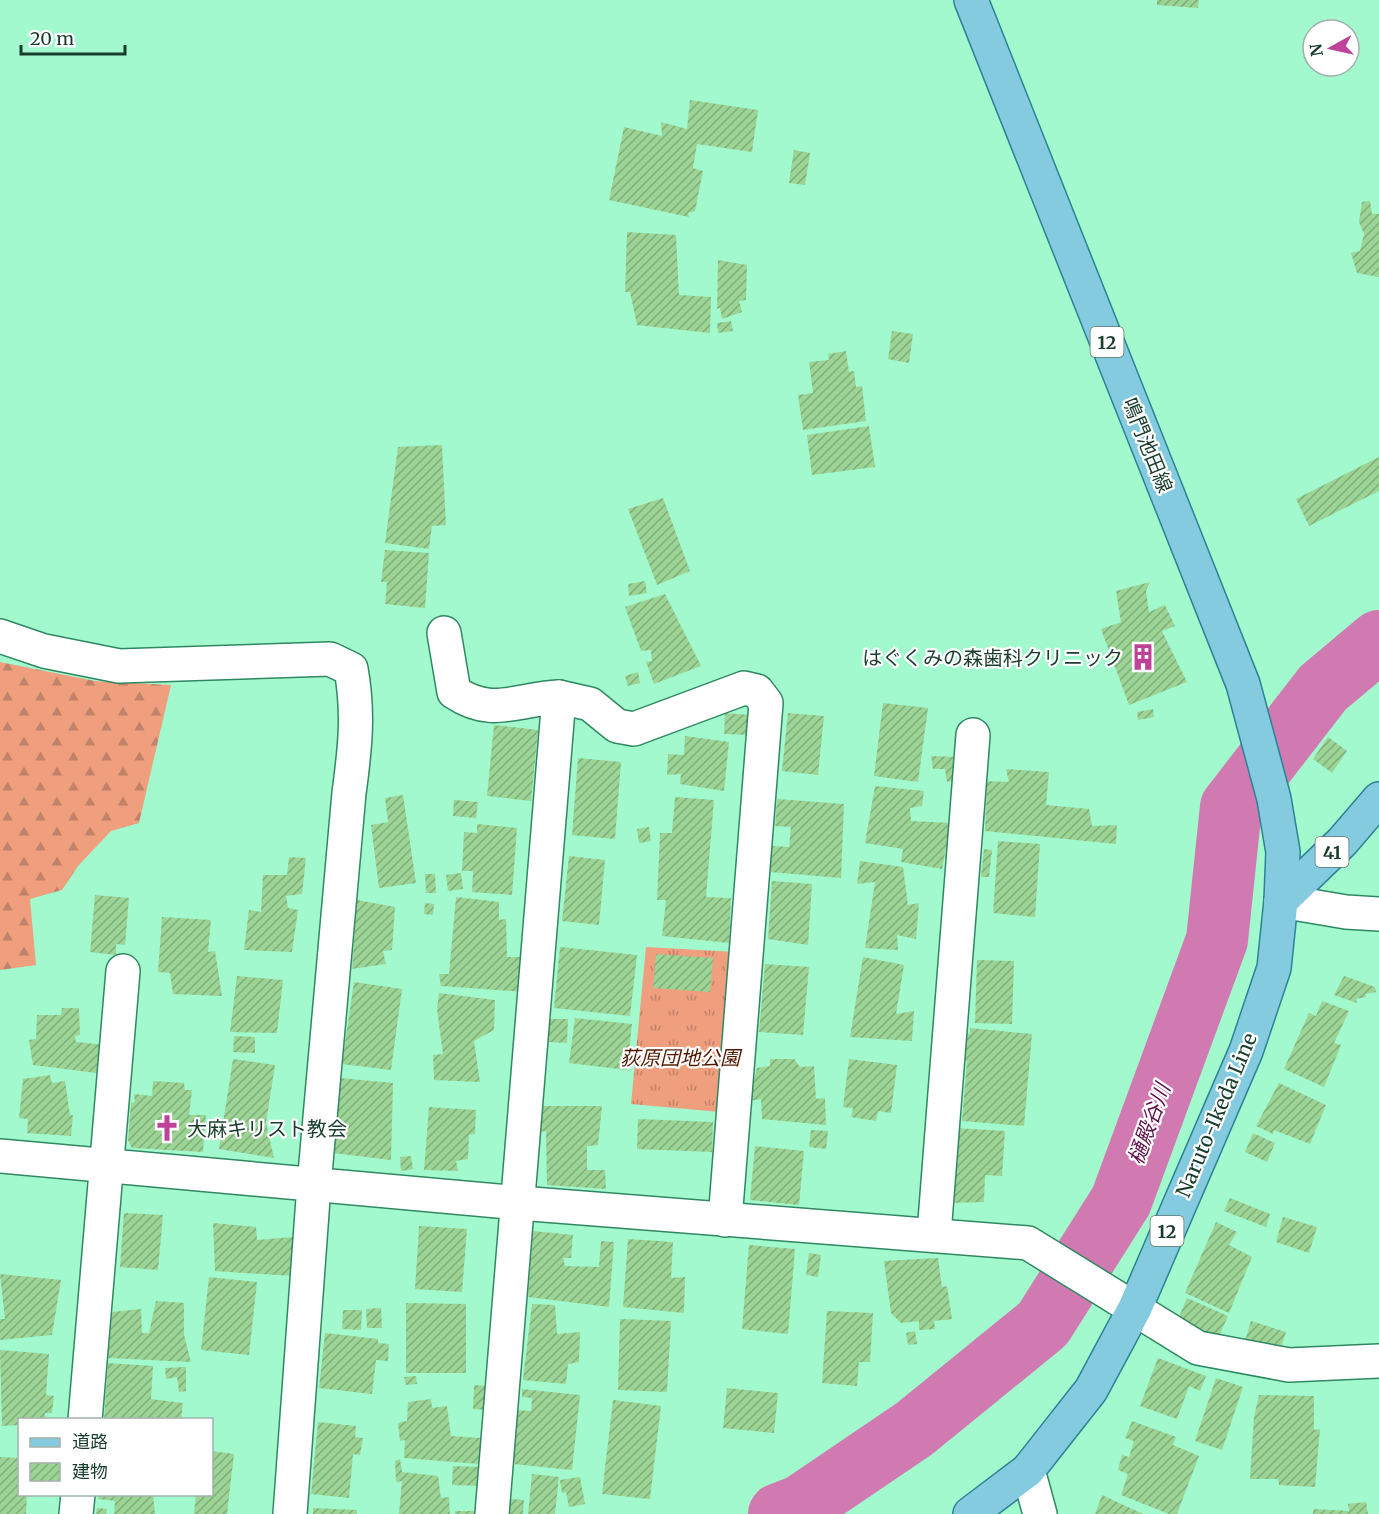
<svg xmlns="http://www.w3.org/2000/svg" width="1379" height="1514" font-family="Merriweather,'Noto Sans JP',serif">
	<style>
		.grass { fill: url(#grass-tufts) }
		.forest { fill: url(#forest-firs) }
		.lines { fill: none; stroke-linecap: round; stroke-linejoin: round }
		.river { stroke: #d17ab2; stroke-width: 62 }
		.building { fill: url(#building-hatch) }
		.minor-casing { stroke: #2f8862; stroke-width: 36 }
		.tertiary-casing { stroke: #2f8862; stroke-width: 36 }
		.secondary-casing { stroke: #2f8862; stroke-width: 36 }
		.primary-casing { stroke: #2b8394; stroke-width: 36 }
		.minor { stroke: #fff; stroke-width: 33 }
		.tertiary { stroke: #fff; stroke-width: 33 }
		.secondary { stroke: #fff; stroke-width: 33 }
		.primary { stroke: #85cbe0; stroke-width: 33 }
		.labels { text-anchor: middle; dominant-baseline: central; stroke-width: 4.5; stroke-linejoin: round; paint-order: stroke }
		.shield { fill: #fff; stroke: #5e776c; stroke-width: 1.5 }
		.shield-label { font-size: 18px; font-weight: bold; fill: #193d2d }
		.street-label { font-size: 20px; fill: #193d2d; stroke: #fff }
		.poi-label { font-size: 20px; fill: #193d2d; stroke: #fff; text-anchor: end }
		.park-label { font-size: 20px; font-style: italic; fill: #531900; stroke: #fff }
		.water-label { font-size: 21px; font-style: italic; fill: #5f124a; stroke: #fff }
	</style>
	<defs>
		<pattern id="grass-tufts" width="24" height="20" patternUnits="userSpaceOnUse" patternTransform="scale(1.5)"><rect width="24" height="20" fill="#ef9e7e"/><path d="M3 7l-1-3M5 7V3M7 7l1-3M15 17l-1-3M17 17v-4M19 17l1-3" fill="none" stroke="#c18268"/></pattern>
		<pattern id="forest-firs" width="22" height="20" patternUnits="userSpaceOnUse" patternTransform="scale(1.5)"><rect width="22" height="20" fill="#ef9e7e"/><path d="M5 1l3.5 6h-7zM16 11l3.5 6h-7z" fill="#c18268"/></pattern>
		<pattern id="building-hatch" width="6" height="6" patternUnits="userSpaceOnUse" patternTransform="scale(1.5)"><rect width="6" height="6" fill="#9cd495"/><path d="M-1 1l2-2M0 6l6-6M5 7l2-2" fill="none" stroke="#7ead7a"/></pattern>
	</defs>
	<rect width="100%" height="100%" fill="#a2f9cd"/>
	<path class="grass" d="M646 947 735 952 720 1112 631 1104Z"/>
	<path class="forest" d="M0 662 95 681 171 685 139 823 111 831 78 866 62 890 30 899 36 965 0 970Z"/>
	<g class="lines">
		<path class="river" d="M779 1514 802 1505 914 1429 1043 1324 1121 1201 1217 940 1231 807 1323 688 1379 641"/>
	</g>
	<g class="building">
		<path d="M1157 0H1199L1198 8 1157 5Z"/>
		<path d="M690 100 758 110 752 152 697 144 693 168 703 171 695 211 688 213 689 217 609 200 624 127 662 136 661 122 687 129Z"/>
		<path d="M794 150 810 153 805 185 789 183Z"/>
		<path d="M1370 201 1372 214H1379V277L1357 273 1351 253 1360 251 1364 234 1359 222 1362 202Z"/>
		<path d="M627 232 676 235 679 295 711 297 710 333 637 325 630 292H625Z"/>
		<path d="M718 260 747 265 746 300 739 301 742 312 722 319 720 308 717 309Z"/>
		<path d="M731 321 733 331 718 333 717 323Z"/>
		<path d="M892 331 913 334 909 363 888 359Z"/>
		<path d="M846 351 849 372 854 371 856 387 862 386 866 421 803 430 798 395 813 393 809 362 829 360 828 354Z"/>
		<path d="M869 426 875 467 812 475 807 435Z"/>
		<path d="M442 445 446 525 432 526 429 549 385 543 398 447Z"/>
		<path d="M1379 457V491L1309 526 1296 499Z"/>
		<path d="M663 498 690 571 657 585 628 509Z"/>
		<path d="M385 550 429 553 425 608 385 604 387 582H381Z"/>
		<path d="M645 581 647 593 629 596 628 584Z"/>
		<path d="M1150 582 1146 591 1149 612 1165 605 1175 626 1162 631 1187 682 1129 705 1101 629 1121 622 1116 591Z"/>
		<path d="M665 594 701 666 654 684 646 662 652 661 651 650 641 651 625 607Z"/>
		<path d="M638 672 640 683 628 686 625 676Z"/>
		<path d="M883 703 928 708 918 782 874 776Z"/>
		<path d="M1153 709 1154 717 1138 720 1137 712Z"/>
		<path d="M725 713 752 715 750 735 724 734Z"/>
		<path d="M788 713 824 716 818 775 782 771Z"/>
		<path d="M494 725 538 730 531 801 487 796Z"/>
		<path d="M685 736 729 742 724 791 680 784 681 774 667 775 668 754 684 755Z"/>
		<path d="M1328 737 1347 751 1332 773 1313 759Z"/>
		<path d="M931 756 957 757 954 781 947 782 945 769H933Z"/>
		<path d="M578 758 621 762 615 839 572 835Z"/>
		<path d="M1006 769 1049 772 1046 805 1089 809 1092 826 1117 825 1116 844 985 831 987 781 1009 782Z"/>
		<path d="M875 786 924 791 922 806 910 808 911 821 951 823 942 869 901 862 903 849 865 843Z"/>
		<path d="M403 795 416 883 379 888 371 825 388 822 385 798Z"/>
		<path d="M675 797 714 800 706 897 731 898 729 943 662 936 666 900H657L660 833H672Z"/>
		<path d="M777 799 844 804 841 878 770 872 772 846 789 847 791 827 775 826Z"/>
		<path d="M454 800 478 802 476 818 453 816Z"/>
		<path d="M477 824 517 828 512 895 472 892 473 871H462L464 832 477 833Z"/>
		<path d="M649 827 651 841 639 843 637 829Z"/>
		<path d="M998 841 1040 844 1035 917 993 913Z"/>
		<path d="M984 849 992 850 989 877H981Z"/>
		<path d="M569 856 605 860 599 925 562 921Z"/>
		<path d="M289 857 306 858 302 894 286 896 288 908 298 910 292 952 244 950 249 910 261 912 263 875H287Z"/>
		<path d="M860 861 903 867 908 905 919 903 916 939 897 935 898 950 865 948 875 882 857 884Z"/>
		<path d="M461 873 463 889 448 891 446 875Z"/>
		<path d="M425 874H435L436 893H426Z"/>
		<path d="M772 881 812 884 808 945 768 939Z"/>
		<path d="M95 895 129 898 125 945 116 944V955L90 952Z"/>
		<path d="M456 897 499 902V920L506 919 507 957H525L524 992 441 986 439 974H449Z"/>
		<path d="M357 900 395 907 392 950 383 951 386 964 352 969Z"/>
		<path d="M425 903 434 904 433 915 424 914Z"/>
		<path d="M162 917 211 920 208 952 215 951 222 996 173 994 170 973 158 972Z"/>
		<path d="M560 947 637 955 630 1016 554 1008Z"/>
		<path d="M656 954 713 958 710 992 653 988Z"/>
		<path d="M863 957 904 965 896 1014 914 1011 912 1041 850 1037Z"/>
		<path d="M977 960 1014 961 1012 1024 975 1023Z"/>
		<path d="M765 964 809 967 803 1035 759 1032Z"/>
		<path d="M237 976 283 980 277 1033 230 1032Z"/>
		<path d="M1344 976 1375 987 1376 992 1365 994 1366 997 1356 999 1357 1003 1334 995Z"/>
		<path d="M354 982 402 989 391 1070 342 1064Z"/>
		<path d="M439 993 495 1000 494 1030 474 1041 480 1082 434 1080 433 1055 443 1054 437 1010Z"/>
		<path d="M1322 1001 1349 1011 1334 1043 1341 1045 1324 1087 1284 1069 1309 1013 1316 1016Z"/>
		<path d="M62 1008H79L80 1035 75 1036 76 1042 107 1045 104 1074 33 1065 29 1040 36 1039 37 1015H61Z"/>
		<path d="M575 1018 632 1024 627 1070 569 1063Z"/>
		<path d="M549 1019H568L567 1043 549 1042Z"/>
		<path d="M970 1028 1032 1034 1024 1126 962 1121 967 1061 960 1060 963 1033 970 1034Z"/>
		<path d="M234 1036 255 1037V1053L233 1052Z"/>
		<path d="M233 1059 275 1065 266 1123 274 1158 219 1149Z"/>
		<path d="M770 1059H794L800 1067 814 1066 816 1099 825 1098 826 1125 762 1119 761 1099 749 1101 757 1068 770 1066Z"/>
		<path d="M849 1059 897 1065 891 1113 878 1111 876 1121 851 1117 853 1108 843 1107Z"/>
		<path d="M50 1075 52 1083 65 1081 70 1115H73L71 1136 27 1133 28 1119 19 1118 23 1079Z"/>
		<path d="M340 1078 393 1083 391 1160 333 1153Z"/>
		<path d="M153 1081 184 1083 185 1090H192L189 1115H206L203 1152 132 1148 128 1140 131 1103 135 1102 134 1094 152 1096Z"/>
		<path d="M1279 1083 1326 1105 1310 1144 1274 1130 1273 1134 1256 1126Z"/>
		<path d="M540 1106H602L598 1145 587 1146V1170H605L606 1189 547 1185 546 1131 539 1132Z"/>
		<path d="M429 1107 476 1110 475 1134 469 1135 468 1159 456 1161 458 1171 424 1170Z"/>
		<path d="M638 1119 713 1122 712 1152 637 1149Z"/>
		<path d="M955 1128 1005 1131 1002 1176 985 1175 984 1202 952 1203Z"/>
		<path d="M811 1130 828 1131 826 1149 809 1147Z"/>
		<path d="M1253 1133 1275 1143 1267 1162 1245 1152Z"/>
		<path d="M755 1146 804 1151 799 1205 750 1200Z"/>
		<path d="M411 1156 413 1169 401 1171 400 1157Z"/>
		<path d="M1230 1198 1270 1214 1266 1227 1224 1211Z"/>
		<path d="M124 1213 163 1215 158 1270 120 1267Z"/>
		<path d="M1283 1217 1317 1227 1309 1253 1276 1242Z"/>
		<path d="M1216 1222 1237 1232 1229 1245 1252 1257 1229 1313 1185 1293Z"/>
		<path d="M213 1223 256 1227 257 1240 293 1237V1276L215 1271Z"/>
		<path d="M419 1226 467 1229 462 1292 415 1289Z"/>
		<path d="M533 1231 573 1235 571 1258H563L565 1266 599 1267 601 1241 614 1242 609 1307 528 1297Z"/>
		<path d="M628 1239 673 1242 671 1278 685 1277 684 1313 623 1307Z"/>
		<path d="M749 1245 795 1249 788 1334 742 1329Z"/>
		<path d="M809 1253 821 1255 818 1277 806 1275Z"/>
		<path d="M938 1258 942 1287 947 1286 952 1319 934 1321 935 1329 919 1330V1321L901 1323 891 1313 884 1261Z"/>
		<path d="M0 1274 61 1280 52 1335 0 1340V1319H5Z"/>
		<path d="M209 1277 257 1282 249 1355 201 1350Z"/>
		<path d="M1187 1298 1228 1316 1214 1348 1173 1331Z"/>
		<path d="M156 1301 184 1303V1335L191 1362 108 1358 112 1312 141 1309 142 1333H149Z"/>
		<path d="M406 1303 466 1304V1373H406Z"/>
		<path d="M532 1304 555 1305 557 1334 580 1332 579 1362 568 1364 566 1384 523 1380Z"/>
		<path d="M381 1308 382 1328H367L366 1309Z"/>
		<path d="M343 1310H362L361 1330 342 1329Z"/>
		<path d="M827 1311 873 1313 870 1362H859L857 1386 822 1383Z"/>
		<path d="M620 1319 671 1321 667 1392 618 1390Z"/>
		<path d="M1251 1321 1286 1332 1278 1357 1243 1347Z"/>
		<path d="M915 1331 917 1344 908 1345 906 1333Z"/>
		<path d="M325 1333 378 1339V1343L389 1344 388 1361 376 1360 372 1394 319 1388Z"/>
		<path d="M0 1350 49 1354 46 1395 54 1396 52 1413H45V1420H20V1425L2 1426Z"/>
		<path d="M1158 1358 1206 1376 1200 1391 1189 1386 1177 1419 1140 1406Z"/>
		<path d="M108 1363 153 1366 151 1399 183 1403 181 1420H104Z"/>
		<path d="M186 1367V1391L179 1392 177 1377 166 1379 165 1368Z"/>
		<path d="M416 1376 417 1384 406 1385 404 1377Z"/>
		<path d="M1216 1378 1243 1387 1222 1450 1195 1441Z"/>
		<path d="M474 1385 486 1386 485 1410 473 1409Z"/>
		<path d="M727 1388 778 1393 774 1433 723 1428Z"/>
		<path d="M522 1389 580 1395 572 1470 513 1464 517 1410 531 1411 532 1398 522 1397Z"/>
		<path d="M1259 1395 1314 1396V1430L1320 1429 1315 1487 1279 1485 1278 1479H1250L1254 1417Z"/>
		<path d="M431 1399 432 1408 447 1406 451 1436 481 1438 479 1464 404 1458 405 1440 400 1441 398 1423 407 1421 408 1402Z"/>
		<path d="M613 1400 661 1406 650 1499 602 1494Z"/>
		<path d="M1132 1421 1176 1437 1173 1445 1199 1456 1177 1514H1169L1121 1495 1128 1474 1118 1470 1122 1455 1129 1457 1134 1441 1125 1438Z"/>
		<path d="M318 1422 356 1426 355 1437 363 1438 360 1455 353 1454 349 1498 311 1494Z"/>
		<path d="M212 1451 234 1454 227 1514H194L196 1494H212Z"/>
		<path d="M0 1457 20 1458V1494H27L26 1514H0Z"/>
		<path d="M400 1459 402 1472 438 1476 441 1498 449 1497 450 1514H399L402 1481 396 1482 395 1461Z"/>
		<path d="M453 1466 480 1467 479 1486 452 1485Z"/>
		<path d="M532 1474 559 1477 555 1514H528Z"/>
		<path d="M580 1477 585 1504 569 1507 566 1492 562 1493 560 1480Z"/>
		<path d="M99 1494H153L155 1514H114L115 1501 98 1499Z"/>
		<path d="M1102 1495 1143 1514H1095Z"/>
		<path d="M510 1499 524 1500 523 1514H508Z"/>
		<path d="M1366 1502 1368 1514H1313V1509L1349 1511 1348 1504Z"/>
		<path d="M97 1508 107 1509 106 1514H96Z"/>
		<path d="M313 1508 357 1510V1514H313Z"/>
		<rect x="455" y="1511" width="21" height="3"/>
	</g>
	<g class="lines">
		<defs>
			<g id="minor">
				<path d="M444 633 454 692C493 718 516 699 559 697L492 1514"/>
				<path d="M0 636 44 651 119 666 330 659 351 669C359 713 355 749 349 793L314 1185 290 1514"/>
				<path d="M559 697 590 704 617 726 634 729 744 688 757 691 766 703 725 1220"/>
				<path d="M0 1156 519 1203 1028 1243 1198 1348 1289 1365 1379 1361"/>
				<path d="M934 1234 973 735"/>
				<path d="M85 1420 123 971"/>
				<path d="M76 1514 78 1494"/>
			</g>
			<path id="tertiary" d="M1281 901 1346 912 1379 914"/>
			<path id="secondary" d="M1028 1470 1040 1514"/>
			<g id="primary">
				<path d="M1281 901 1342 842 1379 799"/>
				<path d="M970 1514 1028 1470 1091 1390 1135 1308 1246 1051 1274 968 1281 901 1283 852 1274 799 1243 684 971 0"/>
			</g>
		</defs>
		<use href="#minor" class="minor-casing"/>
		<use href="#tertiary" class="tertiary-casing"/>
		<use href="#secondary" class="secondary-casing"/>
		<use href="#primary" class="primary-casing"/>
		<use href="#minor" class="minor"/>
		<use href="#tertiary" class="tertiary"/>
		<use href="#secondary" class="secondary"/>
		<use href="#primary" class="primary"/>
	</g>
	<defs>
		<symbol id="building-bare" viewBox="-9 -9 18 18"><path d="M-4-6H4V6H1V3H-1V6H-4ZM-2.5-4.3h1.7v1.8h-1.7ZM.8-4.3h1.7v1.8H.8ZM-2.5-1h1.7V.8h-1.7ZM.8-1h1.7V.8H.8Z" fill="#bc4397" stroke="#fff" stroke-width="2.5" paint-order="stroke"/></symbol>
		<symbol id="church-bare" viewBox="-9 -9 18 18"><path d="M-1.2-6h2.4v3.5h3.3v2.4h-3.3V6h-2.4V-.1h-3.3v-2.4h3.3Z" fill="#bc4397" stroke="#fff" stroke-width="2.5" paint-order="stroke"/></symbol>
	</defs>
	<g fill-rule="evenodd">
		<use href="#building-bare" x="1124" y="638" width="38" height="38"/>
		<use href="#church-bare" x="148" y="1109" width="38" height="38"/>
	</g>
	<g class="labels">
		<g class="shield">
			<rect x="1090.5" y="327" width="33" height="30" rx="4.5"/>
			<rect x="1315.5" y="837" width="33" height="30" rx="4.5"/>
			<rect x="1150.5" y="1216" width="33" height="30" rx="4.5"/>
		</g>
		<g class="shield-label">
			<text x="1107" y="342">12</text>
			<text x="1332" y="852">41</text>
			<text x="1167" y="1231">12</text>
		</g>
		<g class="street-label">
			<text transform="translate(1148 445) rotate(68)">鳴門池田線</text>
			<text transform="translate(1216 1115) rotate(-67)">Naruto-Ikeda Line</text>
		</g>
		<g class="poi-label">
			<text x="1123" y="657">はぐくみの森歯科クリニック</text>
			<text x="187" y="1128" text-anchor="start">大麻キリスト教会</text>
		</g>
		<g class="park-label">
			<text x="680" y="1057">荻原団地公園</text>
		</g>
		<g class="water-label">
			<text transform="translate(1149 1124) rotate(-70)">樋殿谷川</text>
		</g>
	</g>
	<rect x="18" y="1418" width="195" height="78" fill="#ffffff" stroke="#a3b1ab" stroke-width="1.5"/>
	<rect x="30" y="1438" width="30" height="9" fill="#85cbe0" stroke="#a3b1ab" stroke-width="1.5"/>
	<text x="72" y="1448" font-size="18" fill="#193d2d">道路</text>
	<rect x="30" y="1463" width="30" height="18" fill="url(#building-hatch)" stroke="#a3b1ab" stroke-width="1.5"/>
	<text x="72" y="1478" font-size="18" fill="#193d2d">建物</text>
	<g transform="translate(1331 48) rotate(262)"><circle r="28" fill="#ffffff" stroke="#a3b1ab" stroke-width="1.5"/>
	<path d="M0-4.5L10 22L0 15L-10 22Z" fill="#bc4397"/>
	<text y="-9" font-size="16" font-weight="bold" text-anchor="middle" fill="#193d2d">N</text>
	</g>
	<path d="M21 45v9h104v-9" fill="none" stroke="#193d2d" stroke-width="3"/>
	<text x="30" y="45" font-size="18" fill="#193d2d" stroke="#ffffff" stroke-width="4.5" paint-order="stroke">20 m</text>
</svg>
